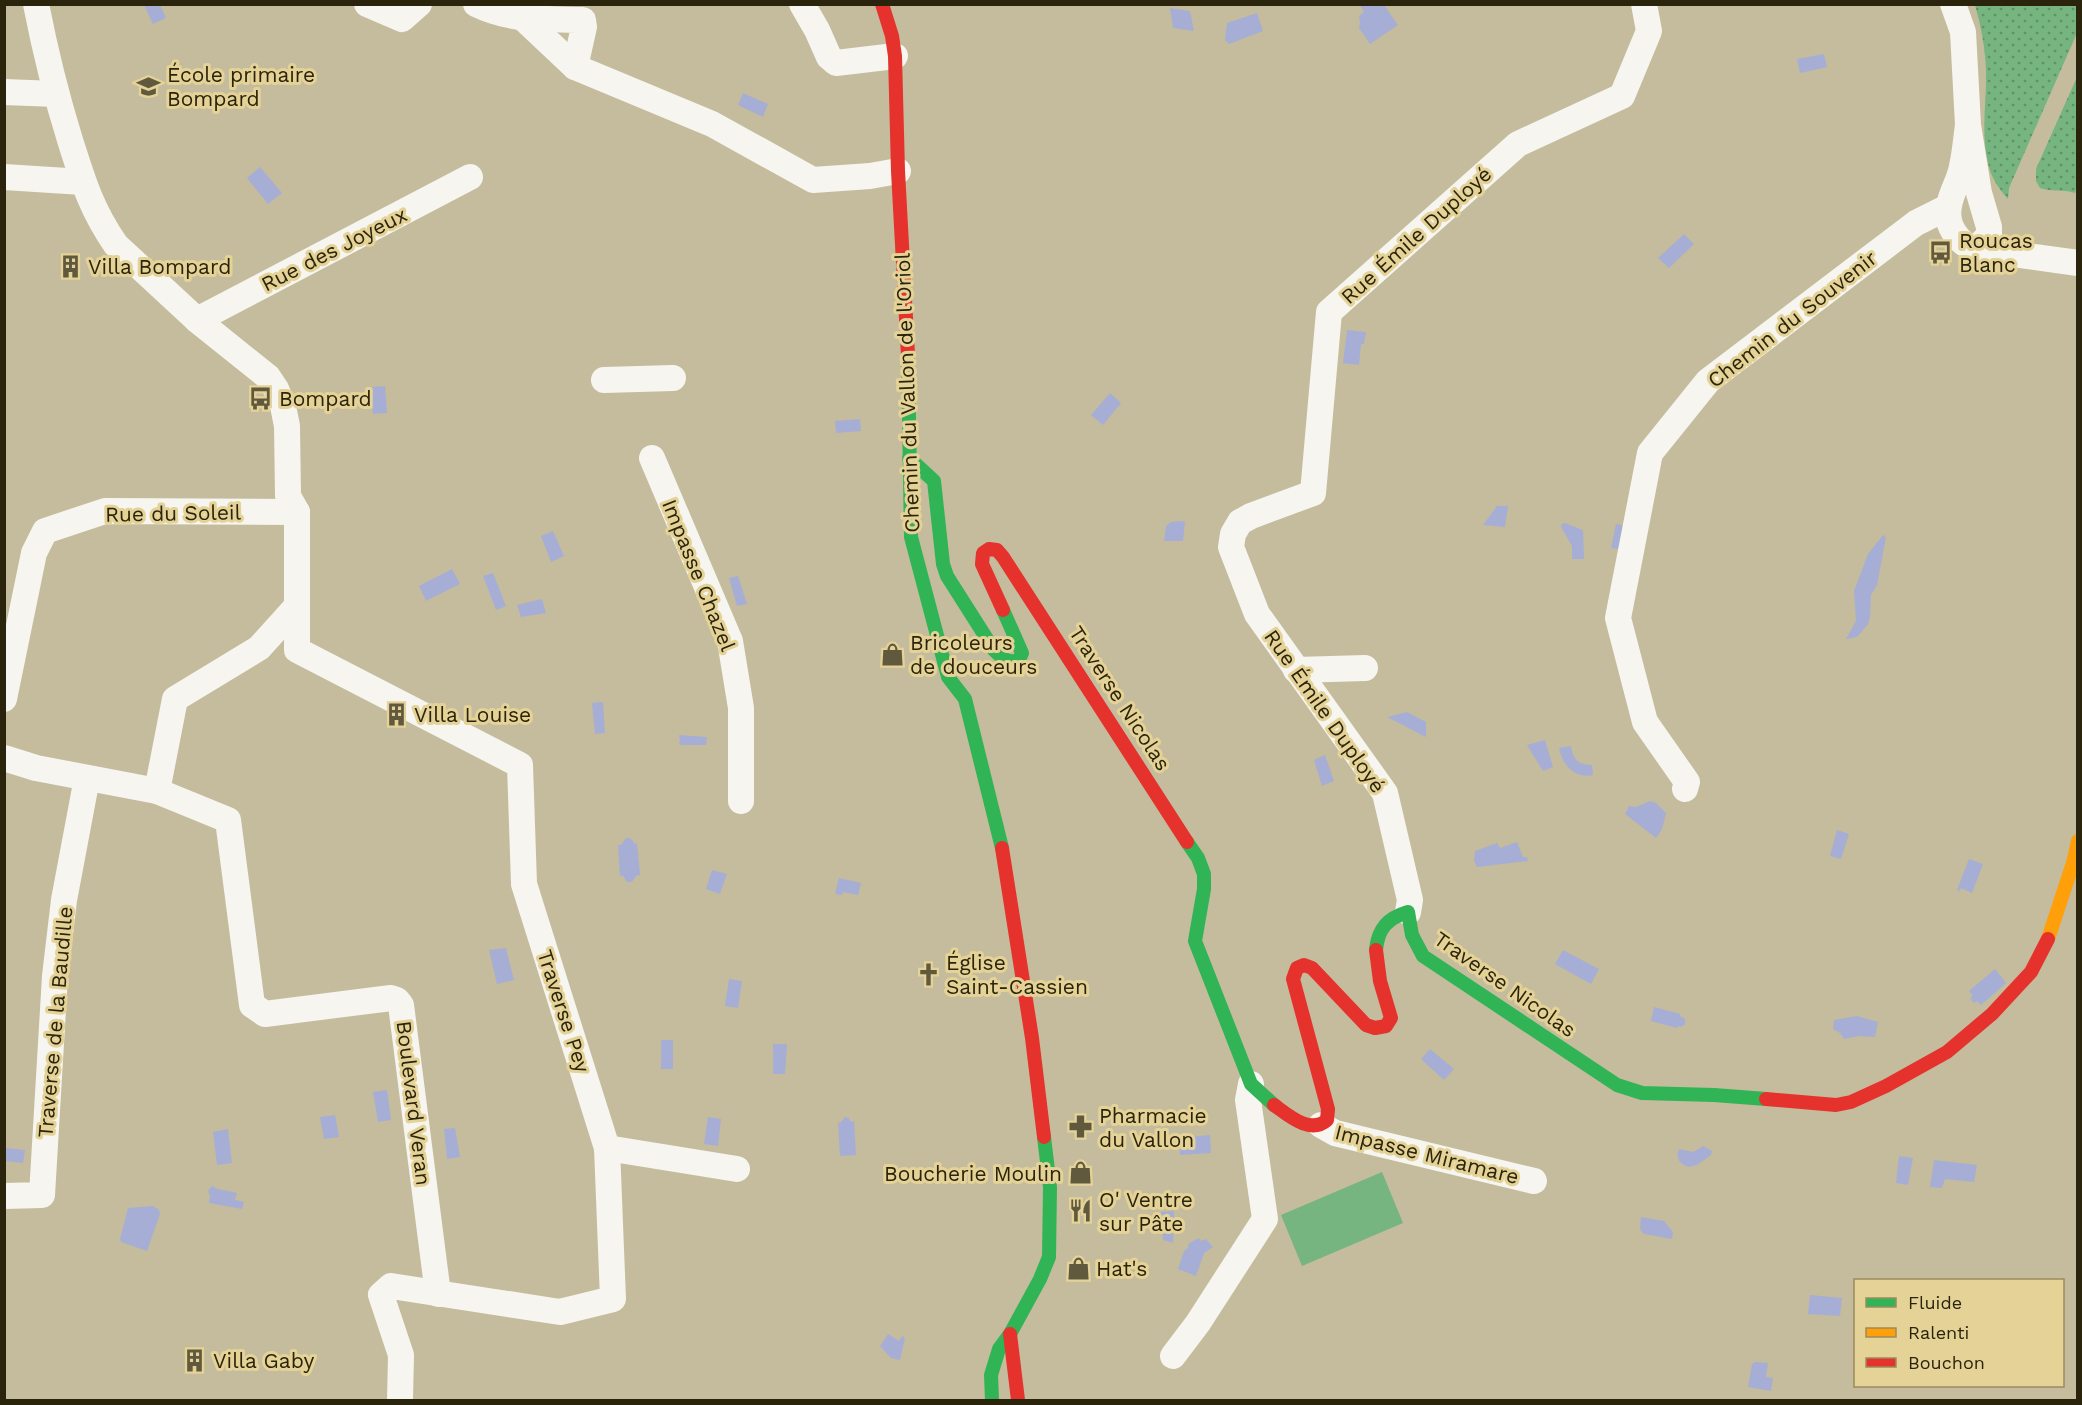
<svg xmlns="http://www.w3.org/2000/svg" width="2082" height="1405" font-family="'Work Sans',sans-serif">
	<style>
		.grass { fill: url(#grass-dots) }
		.pitch { fill: #76b480 }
		.water { fill: #a6aed5 }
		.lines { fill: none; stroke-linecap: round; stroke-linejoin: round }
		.street { stroke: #f6f5f0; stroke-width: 26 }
		.fast { stroke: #30b455; stroke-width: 14 }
		.slow { stroke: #ff9f0a; stroke-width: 14 }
		.jam { stroke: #e5322d; stroke-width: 14 }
		.labels { text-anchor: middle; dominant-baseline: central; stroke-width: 6; stroke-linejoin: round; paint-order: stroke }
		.poi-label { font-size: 21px; fill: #2b240c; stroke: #e4d296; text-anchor: start }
		.street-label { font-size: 21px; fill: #2b240c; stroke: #e4d296 }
	</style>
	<defs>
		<pattern id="grass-dots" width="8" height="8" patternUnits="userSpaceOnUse" patternTransform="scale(1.5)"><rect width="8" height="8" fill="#76b480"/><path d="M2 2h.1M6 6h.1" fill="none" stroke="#619267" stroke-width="1.8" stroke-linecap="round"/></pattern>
	</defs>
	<rect width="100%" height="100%" fill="#c4bc9c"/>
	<g class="grass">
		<path d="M1975 5H2077V33L2009 188 2008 199C2000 190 1992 179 1989 167 1980 136 1987 101 1986 69 1985 47 1981 26 1975 5Z"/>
		<path d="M2077 77V185L2075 193C2062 189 2052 192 2040 188L2036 181V169Z"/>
	</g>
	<path class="pitch" d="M1382 1172 1403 1223 1302 1266 1281 1215Z"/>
	<g class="water">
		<path d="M144 5H160L166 18 153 24Z"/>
		<path d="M1360 5H1384L1398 25 1370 44 1359 28 1360 23 1359 16 1364 12Z"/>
		<path d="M1170 8 1190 11 1194 31 1173 28Z"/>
		<path d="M1257 13 1263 31 1229 44 1225 40 1227 23Z"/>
		<path d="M1824 54 1827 67 1800 73 1797 59Z"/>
		<path d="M743 93 768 104 763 117 738 105Z"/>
		<path d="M260 167 282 193 268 204 247 178Z"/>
		<path d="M1684 234 1694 244 1669 268 1658 258Z"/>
		<path d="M1347 330 1366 332 1364 344H1361L1359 365 1343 363Z"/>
		<path d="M385 386 387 413 373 414 371 387Z"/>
		<path d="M1110 393 1121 403 1103 425 1091 415Z"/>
		<path d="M860 419 861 431 836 433 835 421Z"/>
		<path d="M1497 506H1508L1505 527 1483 525Z"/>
		<path d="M1182 521 1185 522 1183 541H1164L1166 526 1171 522Z"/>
		<path d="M1565 523 1583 530 1584 559H1572V546L1561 527 1562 524Z"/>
		<path d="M1616 524 1631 527 1626 550 1611 548Z"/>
		<path d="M553 531 564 556 551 562 541 536Z"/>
		<path d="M1883 535 1886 537 1877 585 1871 595 1870 617 1868 624 1857 637 1846 639 1856 621 1854 591 1868 554Z"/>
		<path d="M452 569 460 584 426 601 419 586Z"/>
		<path d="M493 573 506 606 496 610 483 576Z"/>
		<path d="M738 576 747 604 737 606 729 578Z"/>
		<path d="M542 599 546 613 521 617 517 605Z"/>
		<path d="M603 702 605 733 595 734 592 703Z"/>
		<path d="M1407 712 1426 722V737L1387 717Z"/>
		<path d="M679 735 707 737 706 745H681L679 743 680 741Z"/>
		<path d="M1545 740 1553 767 1543 771 1527 745Z"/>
		<path d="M1571 746C1573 759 1578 765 1592 765L1593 775C1575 779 1562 765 1559 748Z"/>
		<path d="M1325 755 1334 781 1322 786 1314 760Z"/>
		<path d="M1650 801 1656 803 1666 813 1662 829 1656 838 1625 814 1629 806 1636 807Z"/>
		<path d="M1837 830 1849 834 1841 859 1830 856Z"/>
		<path d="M626 838H630L635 844 637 843 640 875 636 876 632 882H627L623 876H620L618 845H621Z"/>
		<path d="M1517 842 1523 857H1527L1528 861 1477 867 1474 861 1475 851 1497 843 1500 848Z"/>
		<path d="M1969 859 1983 864 1972 893 1961 888 1959 892 1957 890Z"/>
		<path d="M712 870 727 874 720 894 706 889Z"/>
		<path d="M839 878 861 883 858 895 843 892 842 895 835 894Z"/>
		<path d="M506 948 514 980 497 984 489 950Z"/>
		<path d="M1563 950 1599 969 1591 984 1555 964Z"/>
		<path d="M1995 969 2006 983 1981 1005 1977 1001 1974 1003 1970 998 1973 996 1969 991Z"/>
		<path d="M729 979 742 981 738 1008 725 1006Z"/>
		<path d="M1654 1007 1680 1014V1016L1685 1019V1024L1681 1027 1678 1026 1677 1028 1651 1021Z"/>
		<path d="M1857 1016 1878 1022 1875 1037 1859 1036 1844 1039 1840 1033 1833 1029 1834 1020Z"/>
		<rect x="661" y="1040" width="12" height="29"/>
		<path d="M773 1044H787L785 1074H773Z"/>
		<path d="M1430 1049 1454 1069 1444 1080 1421 1059Z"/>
		<path d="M387 1090 391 1120 378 1122 373 1092Z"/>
		<path d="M335 1115 339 1137 324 1139 320 1117Z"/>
		<path d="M708 1117 721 1119 718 1146 704 1144Z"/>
		<path d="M845 1117 849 1118 851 1122 854 1121 856 1155 840 1156 838 1123 841 1122Z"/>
		<path d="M455 1128 460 1157 447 1159 444 1129Z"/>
		<path d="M228 1129 232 1163 217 1165 213 1132Z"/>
		<path d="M1210 1135 1211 1153 1180 1155 1179 1138Z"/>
		<path d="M1703 1146 1712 1151 1711 1155 1697 1165 1689 1167C1680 1165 1675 1158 1679 1149L1693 1152Z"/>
		<path d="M5 1148 25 1150 23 1163 5 1161Z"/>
		<path d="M1899 1156 1913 1158 1908 1185 1896 1183Z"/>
		<path d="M1934 1160 1977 1165 1974 1182 1945 1179 1942 1188 1930 1187Z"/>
		<path d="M212 1186 218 1189 237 1193 235 1200 244 1202 242 1209 209 1203 210 1196 208 1191Z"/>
		<path d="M153 1206 159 1210 160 1214 147 1251 121 1242 120 1239 128 1208Z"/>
		<path d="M1174 1211 1173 1243 1163 1240 1161 1212Z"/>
		<path d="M1641 1217 1664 1221 1673 1232 1672 1239 1644 1234 1640 1229Z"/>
		<path d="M1199 1238 1201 1241 1206 1239 1213 1247 1204 1253 1196 1276 1178 1269 1184 1251 1188 1248V1244Z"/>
		<path d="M1810 1295 1842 1298 1840 1316 1808 1314Z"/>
		<path d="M888 1334 899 1341 902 1336 905 1338 900 1360 891 1358 880 1346Z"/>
		<path d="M1755 1362 1768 1363 1766 1377 1773 1378 1771 1391 1748 1387 1752 1364Z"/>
	</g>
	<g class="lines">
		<g class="street">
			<path d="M36 4C45 50 56 95 70 140 83 181 91 209 116 245L197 320 268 377 276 389 283 406 287 426 288 496 297 512V650L520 765 524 884 607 1148 613 1299 560 1312 391 1286 381 1295 401 1355 400 1400"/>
			<path d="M367 4 402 19 419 4"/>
			<path d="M476 4C511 21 545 19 583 20L584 27 575 67 712 124 813 180 870 176 898 171"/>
			<path d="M802 4 817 30 829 57 836 63 895 56"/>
			<path d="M1953 4 1963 32 1968 125 1979 193 1989 227V235L1976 249C1958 244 1945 225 1949 206 1951 192 1960 180 1962 166 1965 153 1966 139 1968 125"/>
			<path d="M523 18 575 67"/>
			<path d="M4 92 56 94"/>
			<path d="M4 177 83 182"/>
			<path d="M1976 249 2078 263"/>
			<path d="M197 320 470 177"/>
			<path d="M604 380 673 378"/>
			<path d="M652 458 730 641 741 708V801"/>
			<path d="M1296 670 1365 668"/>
			<path d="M4 699 34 553 45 531 105 511 297 512"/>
			<path d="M4 758 36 768 157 791 175 699 259 648 297 606"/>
			<path d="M1685 789 1687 782 1645 722 1618 618 1650 453 1708 381 1916 223 1948 207"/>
			<path d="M157 791 228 820 252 1005 265 1014 391 998 397 1000 401 1005 438 1294"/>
			<path d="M1408 912 1410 900 1385 793 1257 614 1231 547 1233 534 1240 522 1251 516 1313 493 1329 312 1518 144 1622 96 1649 31 1644 4"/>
			<path d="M1321 1125 1335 1133 1534 1181"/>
			<path d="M607 1148 737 1169"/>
			<path d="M4 1196 42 1195 55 976 64 900 87 778"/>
			<path d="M1173 1356 1198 1323 1265 1219 1248 1100 1251 1084"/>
		</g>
		<g class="fast">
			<path d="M908 355 911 537 948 677 965 699 1002 848"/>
			<path d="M909 458 934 481 943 564 947 576 994 650C1002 658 1008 664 1019 660L1022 653 1003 610"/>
			<path d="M1187 842 1198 858 1204 874V889L1195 941 1251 1084 1274 1105"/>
			<path d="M1376 950C1378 928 1388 918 1408 912L1412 935 1423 956 1617 1085 1642 1093 1714 1095 1766 1099"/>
			<path d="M992 1400 991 1375 999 1349 1010 1334 1040 1279 1049 1257 1050 1187 1044 1137"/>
		</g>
		<path class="slow" d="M2048 939 2073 863 2078 841"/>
		<g class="jam">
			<path d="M882 4 892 36 895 56 898 171 908 355"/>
			<path d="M1003 610 982 564 983 553 989 549 997 550 1003 557 1187 842"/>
			<path d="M1002 848 1032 1038 1044 1137"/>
			<path d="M1766 1099 1836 1105 1851 1102 1886 1086 1947 1052 1992 1014 2031 972 2048 939"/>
			<path d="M1274 1105C1288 1115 1310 1135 1327 1120L1328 1109 1293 979 1297 968 1304 965 1312 968 1366 1025 1375 1028 1386 1026 1391 1018 1380 981 1376 950"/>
			<path d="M1010 1334 1018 1400"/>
		</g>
	</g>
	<defs>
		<symbol id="school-bare" viewBox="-9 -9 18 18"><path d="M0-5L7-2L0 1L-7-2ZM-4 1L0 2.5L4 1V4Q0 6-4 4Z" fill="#61593e" stroke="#e4d296" stroke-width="2.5" paint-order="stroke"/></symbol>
		<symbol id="bus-bare" viewBox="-9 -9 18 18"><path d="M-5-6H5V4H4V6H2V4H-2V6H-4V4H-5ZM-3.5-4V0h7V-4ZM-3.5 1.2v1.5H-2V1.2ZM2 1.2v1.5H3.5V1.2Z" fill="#61593e" stroke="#e4d296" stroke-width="2.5" paint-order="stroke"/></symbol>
		<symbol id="building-bare" viewBox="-9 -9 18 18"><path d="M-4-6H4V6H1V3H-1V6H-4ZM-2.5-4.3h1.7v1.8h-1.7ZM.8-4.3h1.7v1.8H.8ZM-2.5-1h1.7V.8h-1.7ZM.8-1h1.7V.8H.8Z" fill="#61593e" stroke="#e4d296" stroke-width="2.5" paint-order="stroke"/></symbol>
		<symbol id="shop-bare" viewBox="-9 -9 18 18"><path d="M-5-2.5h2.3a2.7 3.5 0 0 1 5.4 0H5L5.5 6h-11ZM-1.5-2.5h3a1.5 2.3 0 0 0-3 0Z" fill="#61593e" stroke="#e4d296" stroke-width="2.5" paint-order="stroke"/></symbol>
		<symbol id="church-bare" viewBox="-9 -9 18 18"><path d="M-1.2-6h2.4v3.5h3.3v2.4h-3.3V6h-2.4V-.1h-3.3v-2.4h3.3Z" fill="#61593e" stroke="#e4d296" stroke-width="2.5" paint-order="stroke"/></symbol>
		<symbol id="pharmacy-bare" viewBox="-9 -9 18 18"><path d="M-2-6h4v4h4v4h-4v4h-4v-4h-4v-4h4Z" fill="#61593e" stroke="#e4d296" stroke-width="2.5" paint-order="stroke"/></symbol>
		<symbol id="restaurant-bare" viewBox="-9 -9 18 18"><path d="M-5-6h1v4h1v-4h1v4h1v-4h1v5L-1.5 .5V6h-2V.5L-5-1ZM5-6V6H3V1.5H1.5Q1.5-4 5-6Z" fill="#61593e" stroke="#e4d296" stroke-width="2.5" paint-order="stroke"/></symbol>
	</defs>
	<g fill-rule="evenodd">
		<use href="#school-bare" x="132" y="70" width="33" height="33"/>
		<use href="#bus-bare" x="1924" y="236" width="33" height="33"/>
		<use href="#building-bare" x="54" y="250" width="33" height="33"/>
		<use href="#bus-bare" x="244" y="382" width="33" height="33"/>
		<use href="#shop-bare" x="876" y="638" width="33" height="33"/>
		<use href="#building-bare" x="380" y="698" width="33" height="33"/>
		<use href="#church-bare" x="912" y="958" width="33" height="33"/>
		<use href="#pharmacy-bare" x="1064" y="1110" width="33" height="33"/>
		<use href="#shop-bare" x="1064" y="1156" width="33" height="33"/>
		<use href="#restaurant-bare" x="1064" y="1194" width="33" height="33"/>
		<use href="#shop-bare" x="1062" y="1252" width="33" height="33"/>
		<use href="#building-bare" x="178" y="1344" width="33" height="33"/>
	</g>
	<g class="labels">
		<g class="poi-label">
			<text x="167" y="74">École primaire<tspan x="167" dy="24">Bompard</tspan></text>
			<text x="1959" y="240">Roucas<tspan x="1959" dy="24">Blanc</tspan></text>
			<text x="88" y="266">Villa Bompard</text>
			<text x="279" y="398">Bompard</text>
			<text x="910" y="642">Bricoleurs<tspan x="910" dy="24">de douceurs</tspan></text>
			<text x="414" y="714">Villa Louise</text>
			<text x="946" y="962">Église<tspan x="946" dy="24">Saint-Cassien</tspan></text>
			<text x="1099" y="1115">Pharmacie<tspan x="1099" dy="24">du Vallon</tspan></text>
			<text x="1062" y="1173" text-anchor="end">Boucherie Moulin</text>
			<text x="1099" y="1199">O' Ventre<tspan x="1099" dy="24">sur Pâte</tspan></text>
			<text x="1096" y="1268">Hat's</text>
			<text x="213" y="1360">Villa Gaby</text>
		</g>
		<g class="street-label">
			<text transform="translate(1416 235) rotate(-42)">Rue Émile Duployé</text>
			<text transform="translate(334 249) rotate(-27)">Rue des Joyeux</text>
			<text transform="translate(1792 319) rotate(-38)">Chemin du Souvenir</text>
			<text transform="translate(907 393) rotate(-92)">Chemin du Vallon de l'Oriol</text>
			<text transform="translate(173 513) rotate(-1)">Rue du Soleil</text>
			<text transform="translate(699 575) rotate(68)">Impasse Chazel</text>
			<text transform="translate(1120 698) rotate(57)">Traverse Nicolas</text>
			<text transform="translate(1325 711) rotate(55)">Rue Émile Duployé</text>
			<text transform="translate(1505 984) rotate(35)">Traverse Nicolas</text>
			<text transform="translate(564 1011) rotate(72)">Traverse Pey</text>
			<text transform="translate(55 1022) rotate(-85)">Traverse de la Baudille</text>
			<text transform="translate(414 1103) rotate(83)">Boulevard Veran</text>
			<text transform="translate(1427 1154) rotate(14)">Impasse Miramare</text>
		</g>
	</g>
	<rect width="2082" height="1405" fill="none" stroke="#2b240c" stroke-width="12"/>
	<rect x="1854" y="1279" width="210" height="108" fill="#e4d296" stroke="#9a8c5f" stroke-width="1.5"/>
	<rect x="1866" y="1298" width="30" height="9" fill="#30b455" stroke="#9a8c5f" stroke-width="1.5"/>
	<text x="1908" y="1309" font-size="18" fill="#2b240c">Fluide</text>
	<rect x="1866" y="1328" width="30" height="9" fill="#ff9f0a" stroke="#9a8c5f" stroke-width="1.5"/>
	<text x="1908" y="1339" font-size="18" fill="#2b240c">Ralenti</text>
	<rect x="1866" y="1358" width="30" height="9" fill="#e5322d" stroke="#9a8c5f" stroke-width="1.5"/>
	<text x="1908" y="1369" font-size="18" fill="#2b240c">Bouchon</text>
</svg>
